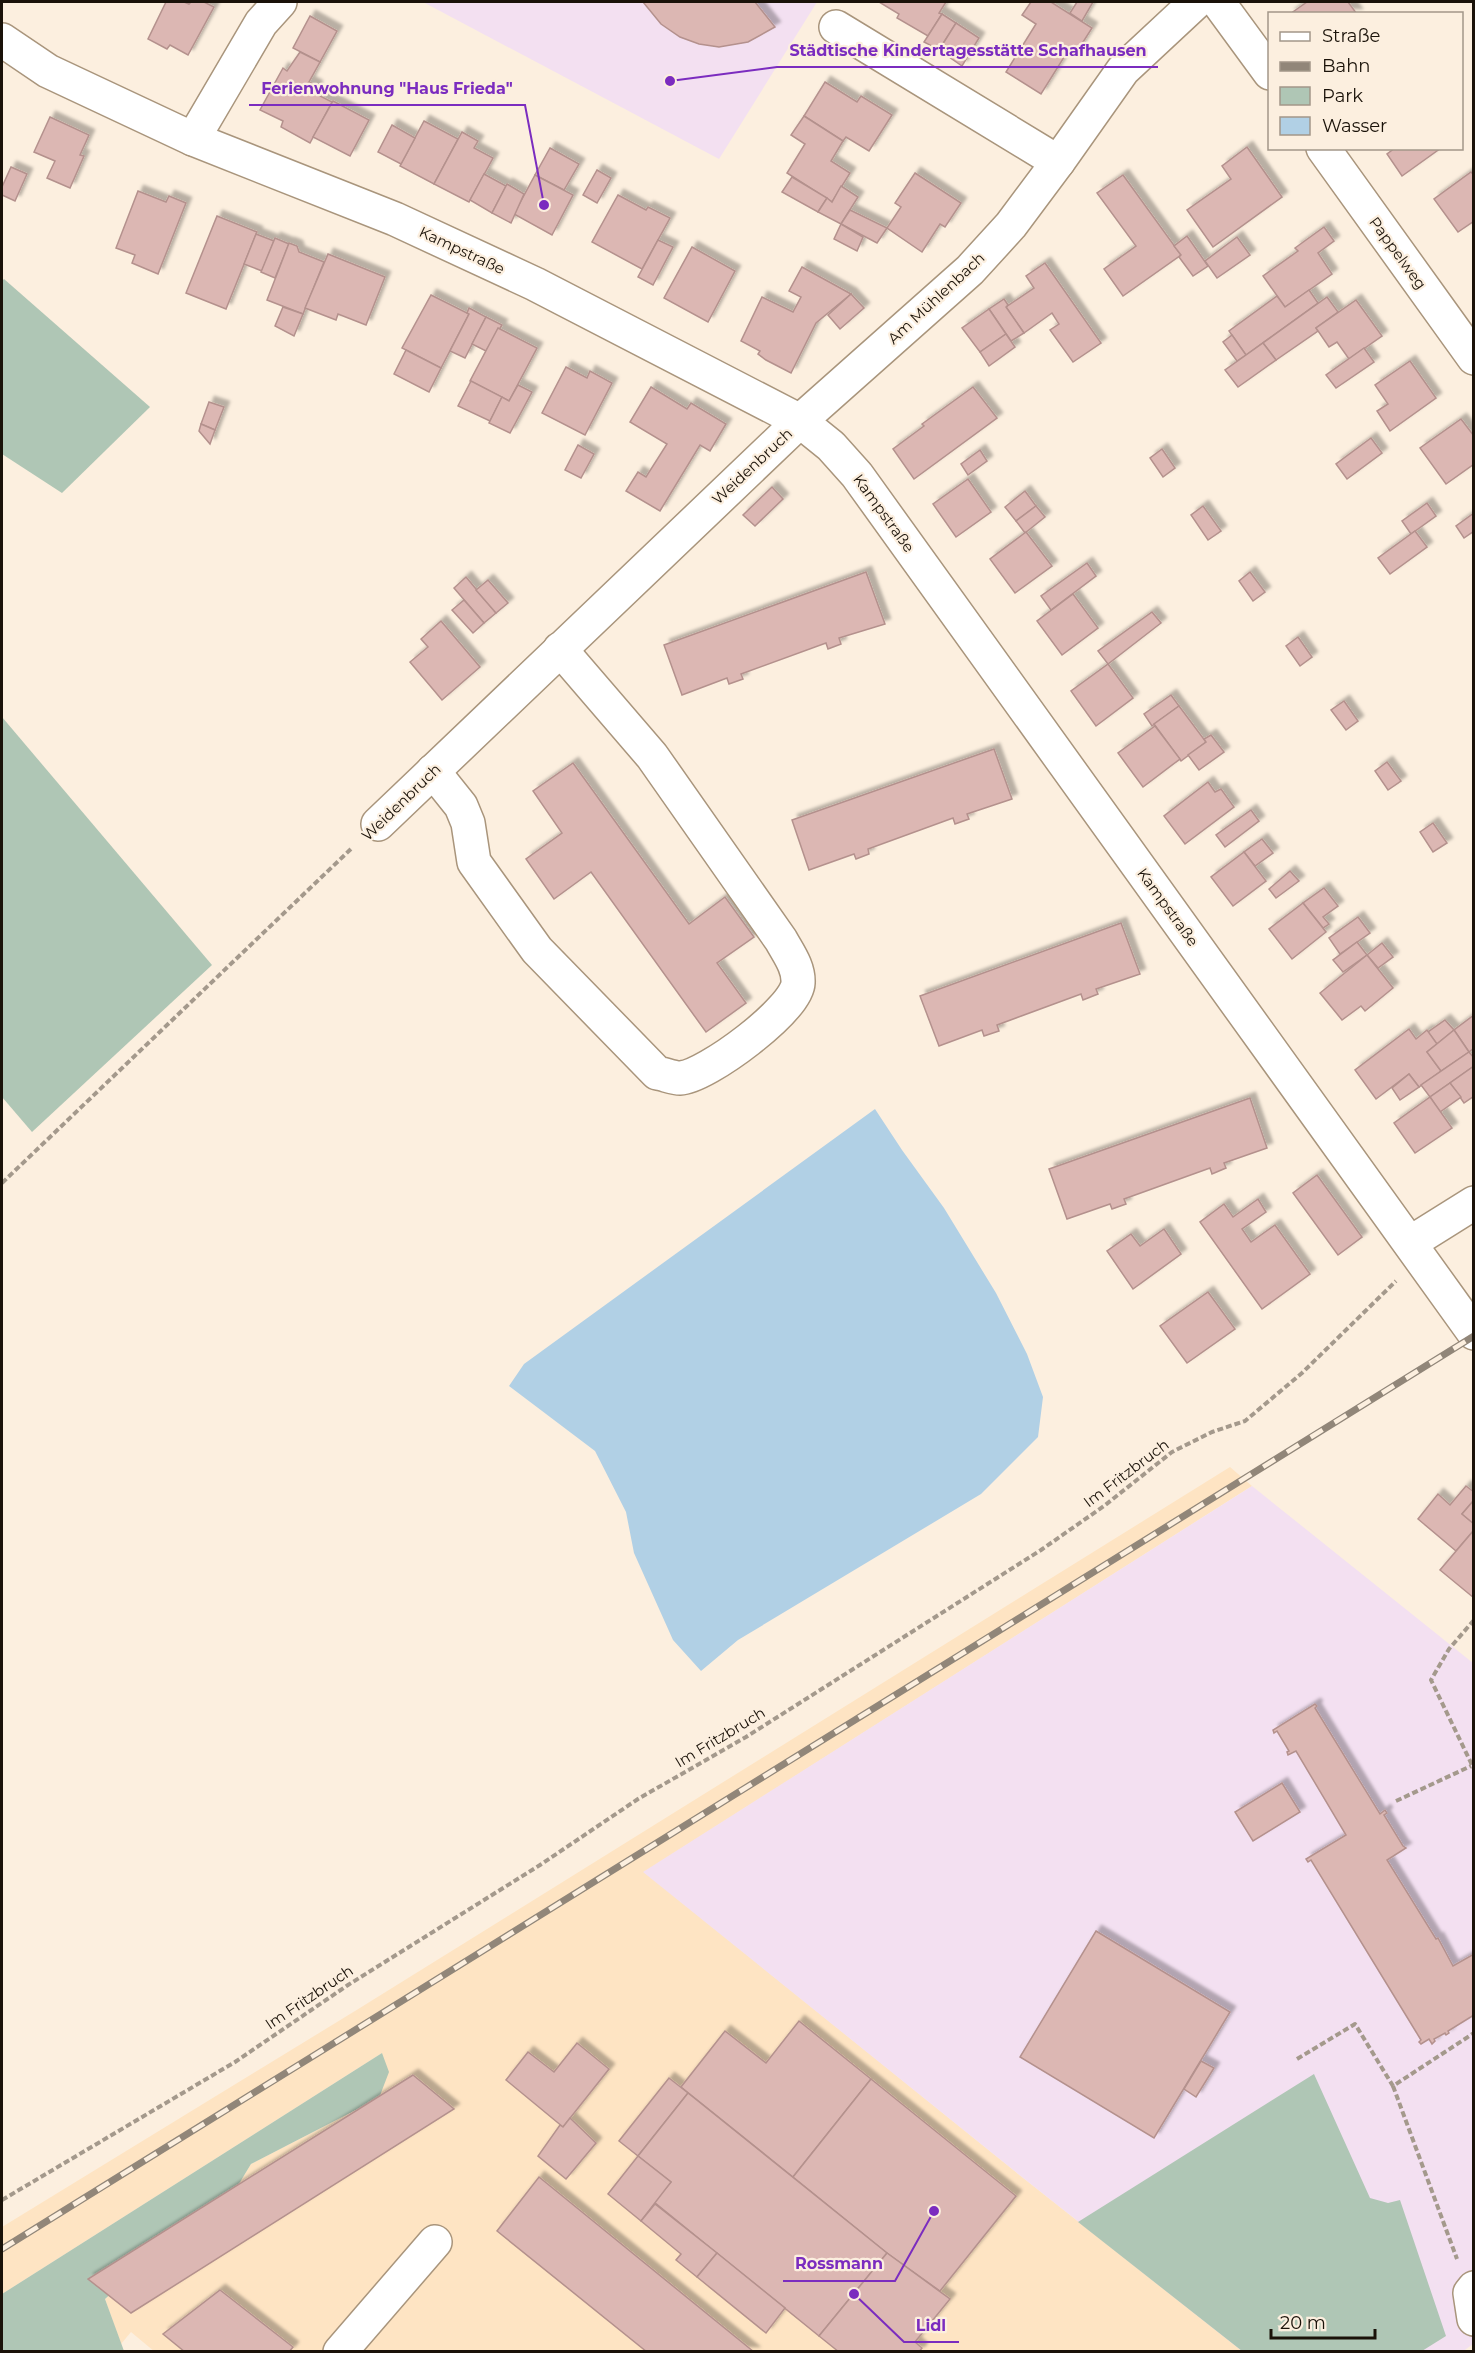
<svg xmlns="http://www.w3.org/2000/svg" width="1475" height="2353" font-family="Montserrat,sans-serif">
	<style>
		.built { fill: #fee4c3 }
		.education { fill: #f3e0f1 }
		.green { fill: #afc6b5 }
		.water { fill: #b1d0e5 }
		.building { fill: #dcb7b3; stroke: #b4918d; stroke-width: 1.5; filter: url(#shadow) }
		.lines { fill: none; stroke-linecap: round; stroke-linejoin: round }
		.minor-casing { stroke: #a9957c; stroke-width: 36 }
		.path { stroke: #a4998c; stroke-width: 4; stroke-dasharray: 6 3; stroke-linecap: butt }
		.minor { stroke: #fff; stroke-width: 33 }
		.rail-casing { stroke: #918679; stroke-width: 7 }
		.rail { stroke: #fcefdf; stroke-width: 4.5; stroke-dasharray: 14; stroke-linecap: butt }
		.labels { text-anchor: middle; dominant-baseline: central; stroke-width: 4.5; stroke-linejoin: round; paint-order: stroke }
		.street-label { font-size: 15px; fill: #1a1209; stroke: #fcefdf }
		.leader { fill: none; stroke: #7b2cbf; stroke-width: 2 }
		.callout-dot { fill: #7b2cbf; stroke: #fcefdf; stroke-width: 2 }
		.callout-label { font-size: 16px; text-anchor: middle; font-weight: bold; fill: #7b2cbf; stroke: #fcefdf; stroke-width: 4.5; stroke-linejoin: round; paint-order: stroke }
	</style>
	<defs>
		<filter id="shadow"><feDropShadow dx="5.5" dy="-5.5" stdDeviation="1.5" flood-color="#0004"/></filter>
	</defs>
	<rect width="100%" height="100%" fill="#fcefdf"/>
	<path class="built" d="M1230 1467 1252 1486 644 1872 1027 2181 1242 2351 155 2352 131 2332 121 2344 105 2299 176 2235 228 2202 251 2164 379 2098 382 2053 2 2294V2227L355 2011Z"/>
	<g class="education">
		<path d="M423 2H817L719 159Z"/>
		<path d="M1252 1486 1473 1663V2344L1462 2352 1242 2351 1027 2181 643 1872Z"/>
	</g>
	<g class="green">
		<path d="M4 279 150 407 62 493 2 454V281Z"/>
		<path d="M2 717 212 965 32 1132 2 1097Z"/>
		<path d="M382 2053 389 2072 379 2098 251 2164 228 2202 176 2235 105 2299 124 2351 2 2352V2294Z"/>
		<path d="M1314 2074 1370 2198 1388 2203 1400 2200 1446 2336 1422 2351H1242L1078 2222Z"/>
	</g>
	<path class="water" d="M875 1109 902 1150 944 1208 996 1293 1027 1354 1043 1397 1038 1437 981 1494 738 1640 701 1671 673 1640 634 1553 626 1512 595 1451 509 1386 524 1364Z"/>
	<g class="building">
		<path d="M166 2H184L189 4 191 2H204L214 7 188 55 170 45 167 49 148 39Z"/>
		<path d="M643 2H755L775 27 748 42 719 47 699 44 680 37 661 24Z"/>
		<path d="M879 2H946L939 13 942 14 928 36 897 18 899 14Z"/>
		<path d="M1031 2H1051L1092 28 1078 50 1071 46 1041 94 1006 72 1036 24 1022 15Z"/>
		<path d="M1077 2H1093L1082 21 1070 13Z"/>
		<path d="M1307 2H1348L1357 14H1290Z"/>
		<path d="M942 14 956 23 939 50 924 42Z"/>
		<path d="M310 16 337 31 320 62 293 48Z"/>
		<path d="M956 23 979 38 962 66 939 50Z"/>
		<path d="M300 52 320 62 309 82 317 86 314 93 332 102 310 143 281 127 283 121 260 110 283 68 287 71Z"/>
		<path d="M825 82 857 102 861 96 892 115 869 151 846 137 843 141 804 116Z"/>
		<path d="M333 101 369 120 350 156 313 137Z"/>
		<path d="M804 116 843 141 831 161 850 173 832 202 787 173 805 144 791 135Z"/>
		<path d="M50 117 89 135 80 155 84 156 70 188 47 178 55 161 34 152Z"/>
		<path d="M424 121 458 139 434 184 400 166Z"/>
		<path d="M392 125 415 138 401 164 378 152Z"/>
		<path d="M462 132 478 141 474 148 493 158 469 202 434 184Z"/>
		<path d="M1247 147 1282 197 1213 247 1187 210 1231 179 1222 166Z"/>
		<path d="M550 148 579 164 564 190 535 175Z"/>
		<path d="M1395 148H1441L1402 176 1387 154Z"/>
		<path d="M11 167 27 174 15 201 2 195V187Z"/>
		<path d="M597 170 611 178 597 203 583 195Z"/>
		<path d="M1471 172 1474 175V221L1458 232 1434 199Z"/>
		<path d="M915 173 961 203 945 227 940 224 922 252 887 228 901 207 895 203Z"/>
		<path d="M484 174 506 186 492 213 470 200Z"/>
		<path d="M535 175 573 195 552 235 514 214Z"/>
		<path d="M1123 175 1181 255 1123 296 1104 269 1136 246 1097 193Z"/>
		<path d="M792 177 827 198 818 212 782 192Z"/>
		<path d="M507 184 524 194 511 223 492 213Z"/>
		<path d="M841 186 858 197 841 224 818 212 827 198 832 202Z"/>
		<path d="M138 191 166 202 169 196 186 203 158 274 132 263 135 255 116 248Z"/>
		<path d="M618 195 646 210 648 207 670 218 642 269 592 242Z"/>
		<path d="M850 210 887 228 877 243 841 224Z"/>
		<path d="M217 216 257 232 226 309 186 293Z"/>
		<path d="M841 224 863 237 857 251 834 239Z"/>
		<path d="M1324 227 1334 241 1318 253 1332 274 1285 307 1263 276 1298 251 1295 248Z"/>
		<path d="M256 234 274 241 262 271 244 264Z"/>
		<path d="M1187 236 1208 266 1193 276 1179 257 1181 255 1174 246Z"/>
		<path d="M1237 237 1250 255 1217 278 1205 261Z"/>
		<path d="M275 238 289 244 275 278 261 272Z"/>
		<path d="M658 240 673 247 653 285 638 277Z"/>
		<path d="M289 243 297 246 299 252 324 262 303 314 267 300Z"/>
		<path d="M692 247 735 271 708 322 664 298Z"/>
		<path d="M328 254 385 277 366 325 338 314 336 320 305 308Z"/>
		<path d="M1045 263 1101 343 1073 362 1050 330 1059 324 1052 313 1024 333 1006 307 1034 288 1026 276Z"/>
		<path d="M802 267 851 294 816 323 791 373 766 360 758 354 760 351 741 341 762 297 793 312 801 297 789 291Z"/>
		<path d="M1309 290 1318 303 1246 355 1229 331 1277 296 1285 307Z"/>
		<path d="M851 294 864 308 840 329 828 315Z"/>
		<path d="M431 295 469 314 441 368 402 348Z"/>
		<path d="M1327 297 1338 312 1316 328 1318 331 1276 360 1263 343Z"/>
		<path d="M1004 299 1008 305 1006 307 1024 333 1011 341 989 309Z"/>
		<path d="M1356 300 1382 336 1349 359 1337 342 1329 347 1316 328Z"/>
		<path d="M283 307 303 314 294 336 275 326Z"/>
		<path d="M469 308 486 317 465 358 450 351 469 314 467 313Z"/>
		<path d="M989 309 1006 334 980 352 962 328Z"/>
		<path d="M486 317 502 325 486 351 472 344Z"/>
		<path d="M498 328 537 348 509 401 470 381Z"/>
		<path d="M1006 334 1015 347 989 366 980 352Z"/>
		<path d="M1232 335 1246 355 1237 361 1223 342Z"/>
		<path d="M1263 343 1276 360 1238 387 1225 370Z"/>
		<path d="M1364 348 1374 362 1336 388 1326 375Z"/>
		<path d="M406 350 441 368 429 392 394 374Z"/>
		<path d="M1410 361 1436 398 1390 431 1377 411 1388 404 1375 385Z"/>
		<path d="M566 367 587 378 590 371 612 383 585 435 542 413Z"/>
		<path d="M471 381 502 397 490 421 458 406Z"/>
		<path d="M518 385 532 392 510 433 489 423 502 397 509 401Z"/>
		<path d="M651 387 687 409 691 403 726 424 710 451 700 445 660 511 626 491 638 472 646 477 667 444 630 422Z"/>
		<path d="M973 387 997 418 914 479 893 449 924 426 922 424Z"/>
		<path d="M209 402 224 407 215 430 201 424Z"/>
		<path d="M1461 419 1474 436V464L1446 484 1420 448Z"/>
		<path d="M201 424 215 430 210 444 199 431Z"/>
		<path d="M1371 438 1382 453 1347 479 1336 464Z"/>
		<path d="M578 445 594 454 581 478 565 470Z"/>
		<path d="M1162 449 1175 468 1163 477 1150 458Z"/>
		<path d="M980 450 987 461 968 475 961 464Z"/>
		<path d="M968 479 991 512 956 537 933 504Z"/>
		<path d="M772 487 783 499 755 526 743 515Z"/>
		<path d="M1025 491 1036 506 1016 521 1005 507Z"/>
		<path d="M1427 503 1436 516 1411 534 1402 521Z"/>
		<path d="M1036 506 1045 517 1025 533 1016 521Z"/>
		<path d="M1203 506 1221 531 1208 540 1191 515Z"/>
		<path d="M1474 513V531L1464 538 1456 526Z"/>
		<path d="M1415 531 1427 547 1390 574 1378 558Z"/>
		<path d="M1026 532 1052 566 1015 593 990 559Z"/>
		<path d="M1087 563 1096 576 1051 610 1041 596Z"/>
		<path d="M866 572 885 624 839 638 841 644 828 649 826 643 741 674 743 679 729 684 727 678 682 695 664 645Z"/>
		<path d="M1250 572 1265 592 1253 601 1239 581Z"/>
		<path d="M466 577 496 613 484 623 454 588Z"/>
		<path d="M488 580 508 603 496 613 476 590Z"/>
		<path d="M1073 594 1098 628 1062 655 1037 621Z"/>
		<path d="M464 600 484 623 473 633 452 610Z"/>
		<path d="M1152 612 1161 623 1108 664 1098 651Z"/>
		<path d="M441 621 480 667 442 700 410 662 428 647 421 639Z"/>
		<path d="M1298 637 1312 657 1300 666 1286 646Z"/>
		<path d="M1108 664 1133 698 1096 726 1071 691Z"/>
		<path d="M1171 695 1179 706 1152 726 1144 714Z"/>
		<path d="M1344 701 1358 721 1346 730 1331 710Z"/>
		<path d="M1179 706 1206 742 1181 761 1154 724Z"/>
		<path d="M1155 726 1180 759 1143 787 1118 753Z"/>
		<path d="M1211 735 1224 752 1199 770 1188 755 1206 742 1204 739Z"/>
		<path d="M994 749 1012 799 967 814 969 819 955 824 953 818 868 849 869 854 856 859 854 854 809 870 792 820Z"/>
		<path d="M1387 762 1401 781 1388 790 1375 771Z"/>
		<path d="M573 763 689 924 725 897 754 937 717 963 746 1003 706 1032 591 872 554 899 526 859 562 833 533 791Z"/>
		<path d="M1208 782 1215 792 1221 789 1234 807 1185 844 1164 816Z"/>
		<path d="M1251 810 1259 821 1225 847 1216 835Z"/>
		<path d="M1433 823 1447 843 1433 852 1420 832Z"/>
		<path d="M1262 839 1273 853 1255 866 1244 852Z"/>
		<path d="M1244 852 1266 881 1233 906 1211 877Z"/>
		<path d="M1290 871 1299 881 1276 898 1269 889Z"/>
		<path d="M1324 888 1338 906 1323 917 1329 924 1323 928 1303 903Z"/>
		<path d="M1303 903 1326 932 1292 959 1269 929Z"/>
		<path d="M1358 917 1370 933 1340 954 1329 938Z"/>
		<path d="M1121 923 1140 974 1096 989 1098 994 1083 1000 1081 994 997 1025 999 1031 984 1036 982 1030 939 1046 920 996Z"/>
		<path d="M1357 942 1367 955 1343 972 1333 960Z"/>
		<path d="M1382 943 1393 957 1378 968 1367 955Z"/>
		<path d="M1367 955 1393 988 1365 1011 1361 1006 1342 1020 1320 993Z"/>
		<path d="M1474 1015V1048L1469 1052 1454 1030Z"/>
		<path d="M1445 1020 1454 1030 1437 1044 1428 1032Z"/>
		<path d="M1409 1029 1416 1039 1427 1030 1437 1044 1427 1052 1441 1071 1419 1087 1409 1074 1376 1099 1355 1070Z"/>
		<path d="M1454 1030 1469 1052 1441 1071 1427 1052Z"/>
		<path d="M1469 1052 1474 1058V1066L1430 1097 1421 1085Z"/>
		<path d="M1474 1066V1096L1464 1103 1450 1083Z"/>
		<path d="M1409 1074 1419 1087 1400 1100 1392 1088Z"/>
		<path d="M1450 1083 1461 1097 1440 1112 1430 1097Z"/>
		<path d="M1430 1097 1452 1128 1415 1153 1394 1123Z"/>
		<path d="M1250 1098 1267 1148 1224 1163 1226 1168 1212 1174 1210 1168 1124 1199 1126 1204 1112 1209 1110 1204 1067 1219 1049 1169Z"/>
		<path d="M1317 1175 1362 1237 1338 1255 1293 1193Z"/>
		<path d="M1258 1199 1266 1212 1242 1229 1251 1242 1275 1225 1310 1274 1262 1309 1200 1222 1224 1204 1233 1217Z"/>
		<path d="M1164 1229 1181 1254 1133 1289 1107 1251 1131 1234 1140 1246Z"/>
		<path d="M1208 1292 1235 1329 1187 1363 1160 1326Z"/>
		<path d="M1466 1486 1474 1492V1500L1462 1514 1474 1524V1530L1456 1551 1418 1519 1438 1494 1450 1505Z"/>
		<path d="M1474 1500V1524L1462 1514Z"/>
		<path d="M1474 1530V1598L1440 1570Z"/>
		<path d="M1315 1704 1317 1706 1315 1708 1380 1814 1385 1810 1387 1813 1384 1815 1403 1846 1406 1848 1387 1860 1436 1939 1438 1938 1453 1966 1474 1954V2015L1448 2031 1449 2033 1446 2035 1445 2033 1434 2039 1435 2041 1432 2044 1429 2039 1421 2044 1419 2042 1421 2040 1311 1860 1308 1862 1306 1859 1346 1835 1296 1751 1288 1755 1287 1752 1289 1751 1277 1731 1274 1733 1273 1730Z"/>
		<path d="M1282 1783 1300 1812 1253 1841 1235 1812Z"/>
		<path d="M1096 1931 1230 2012 1154 2138 1020 2057Z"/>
		<path d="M799 2021 871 2079 793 2177 681 2087 725 2031 766 2063Z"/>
		<path d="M577 2043 609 2069 563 2127 506 2080 528 2052 554 2072Z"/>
		<path d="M1201 2061 1214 2068 1196 2097 1184 2089Z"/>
		<path d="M413 2075 454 2109 131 2313 88 2279Z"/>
		<path d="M669 2078 688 2093 638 2156 619 2141Z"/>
		<path d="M871 2079 1016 2196 940 2291 887 2253 793 2177Z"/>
		<path d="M688 2093 887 2253 819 2336 654 2202 671 2182 638 2156Z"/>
		<path d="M570 2118 596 2143 566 2179 538 2156 560 2125 563 2127Z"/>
		<path d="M638 2156 671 2182 641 2221 608 2194Z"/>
		<path d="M539 2177 754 2352H647L497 2231Z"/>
		<path d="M655 2204 717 2253 697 2277 676 2260 681 2254 641 2221Z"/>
		<path d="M717 2253 785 2308 766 2333 697 2277Z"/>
		<path d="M887 2253 950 2299 915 2342 922 2348 919 2352H839L819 2336Z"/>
		<path d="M220 2290 293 2347 289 2352H185L163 2334Z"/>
	</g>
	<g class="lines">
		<defs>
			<g id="minor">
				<path d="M1218 2 1270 73"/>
				<path d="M836 27 1058 162"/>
				<path d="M2 40 48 71 193 139 395 219 535 284 800 421 831 446 857 475 1474 1333"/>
				<path d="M193 139 261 23 280 2"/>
				<path d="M1323 148 1474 358"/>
				<path d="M433 771 461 806 468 823 474 862 537 950 657 1073C664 1074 673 1078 680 1078 706 1077 797 1009 798 983 799 967 788 953 781 940L652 756 560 649"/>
				<path d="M378 824 800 421 970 270 1011 225 1058 162 1123 70 1196 2"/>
				<path d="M1410 1243 1474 1203"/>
				<path d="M1474 2288 1470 2293 1474 2319"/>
				<path d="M340 2352 435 2242"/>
			</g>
		</defs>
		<use href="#minor" class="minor-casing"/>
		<g class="path">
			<path d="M2 1183 353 847"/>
			<path d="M1474 1620 1449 1649 1431 1680 1474 1769"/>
			<path d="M1396 1801 1471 1766"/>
			<path d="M1297 2059 1355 2024 1393 2086 1474 2033"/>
			<path d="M1393 2086 1457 2259"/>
			<path d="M2 2200 235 2062 348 1985 540 1865 638 1799 746 1737 1041 1550 1104 1506 1172 1452 1212 1432 1245 1421 1302 1373 1396 1281"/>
		</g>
		<use href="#minor" class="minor"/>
		<defs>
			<path id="rail" d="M2 2249 1474 1336"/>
		</defs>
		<use href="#rail" class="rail-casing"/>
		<use href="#rail" class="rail"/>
	</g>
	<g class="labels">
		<g class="street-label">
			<text transform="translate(462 250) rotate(25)">Kampstraße</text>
			<text transform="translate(1398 253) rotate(54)">Pappelweg</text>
			<text transform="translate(936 298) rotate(-43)">Am Mühlenbach</text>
			<text transform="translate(752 466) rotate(-43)">Weidenbruch</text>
			<text transform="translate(884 513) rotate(54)">Kampstraße</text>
			<text transform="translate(401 802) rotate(-44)">Weidenbruch</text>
			<text transform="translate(1168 907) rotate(54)">Kampstraße</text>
			<text transform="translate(1126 1473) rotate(-37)">Im Fritzbruch</text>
			<text transform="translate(720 1737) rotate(-31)">Im Fritzbruch</text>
			<text transform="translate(309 1997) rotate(-34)">Im Fritzbruch</text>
		</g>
	</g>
	<path class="leader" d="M670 81L777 67H1158M544 205L525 105H249M934 2211L895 2281H783M854 2294L904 2342H959"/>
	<g class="callout-dot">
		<circle cx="670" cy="81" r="6"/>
		<circle cx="544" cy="205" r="6"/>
		<circle cx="934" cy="2211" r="6"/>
		<circle cx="854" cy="2294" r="6"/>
	</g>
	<g class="callout-label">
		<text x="968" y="56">Städtische Kindertagesstätte Schafhausen</text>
		<text x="387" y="94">Ferienwohnung "Haus Frieda"</text>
		<text x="839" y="2269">Rossmann</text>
		<text x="931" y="2331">Lidl</text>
	</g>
	<rect width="1475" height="2353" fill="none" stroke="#1a1209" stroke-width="6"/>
	<rect x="1268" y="12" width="195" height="138" fill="#fcefdf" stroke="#a29789" stroke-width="1.5"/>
	<rect x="1280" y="32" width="30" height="9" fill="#ffffff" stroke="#a29789" stroke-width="1.5"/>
	<text x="1322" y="42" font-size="18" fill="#1a1209">Straße</text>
	<rect x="1280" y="62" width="30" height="9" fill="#918679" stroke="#a29789" stroke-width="1.5"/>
	<text x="1322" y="72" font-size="18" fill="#1a1209">Bahn</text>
	<rect x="1280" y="87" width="30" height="18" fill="#afc6b5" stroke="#a29789" stroke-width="1.5"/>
	<text x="1322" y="102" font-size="18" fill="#1a1209">Park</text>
	<rect x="1280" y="117" width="30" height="18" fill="#b1d0e5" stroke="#a29789" stroke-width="1.5"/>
	<text x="1322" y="132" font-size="18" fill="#1a1209">Wasser</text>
	<path d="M1271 2329v9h104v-9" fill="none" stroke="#1a1209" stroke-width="3"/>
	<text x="1280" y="2329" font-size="18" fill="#1a1209" stroke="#fcefdf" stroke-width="4.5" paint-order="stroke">20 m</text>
</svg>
